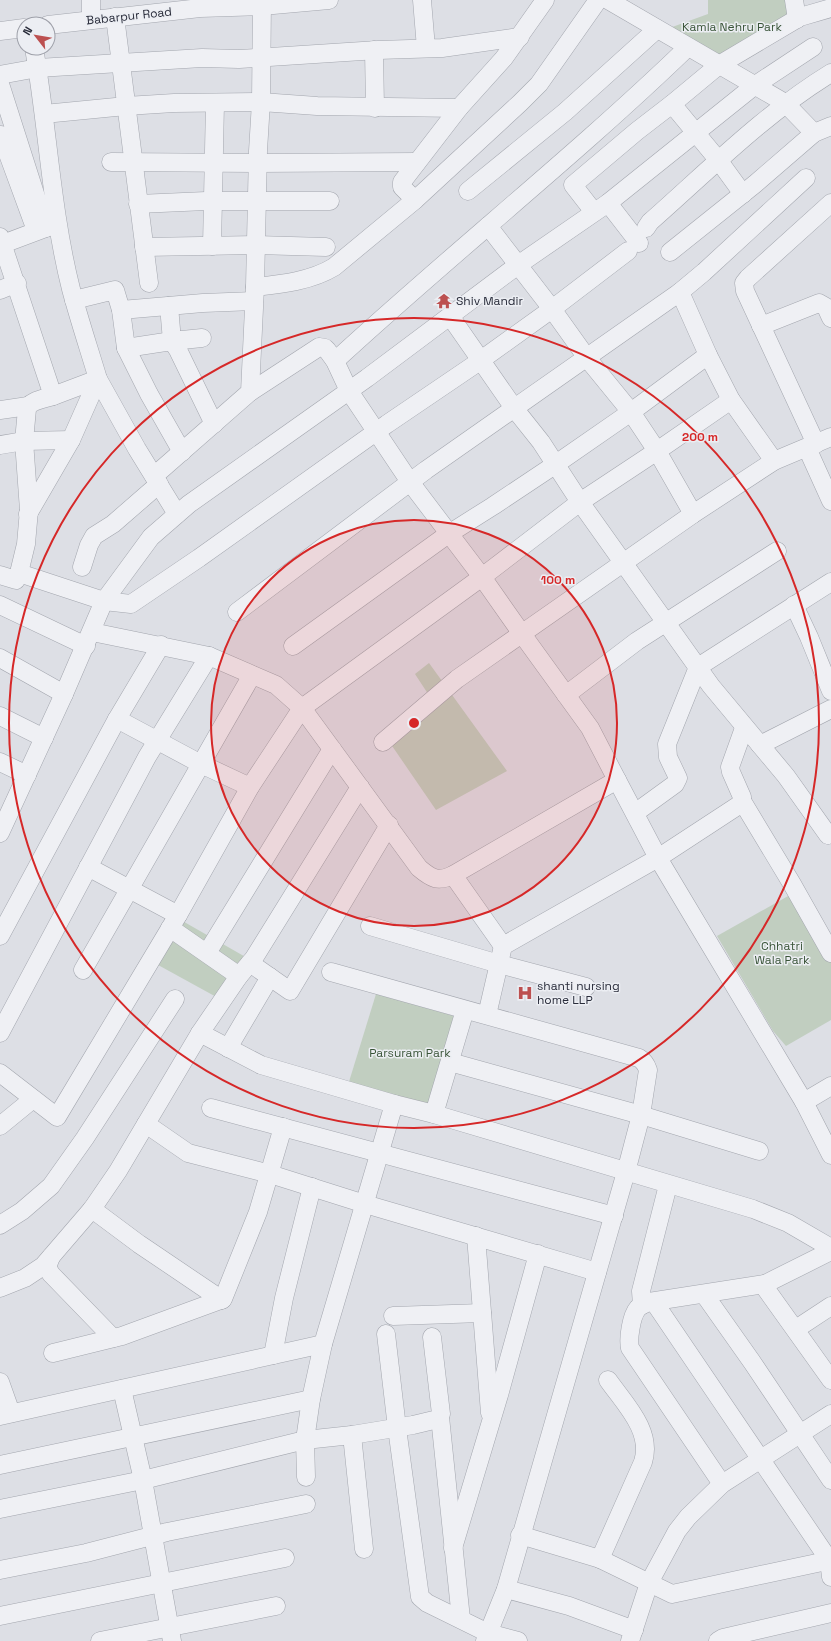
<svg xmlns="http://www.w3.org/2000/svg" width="831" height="1641" font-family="'Space Grotesk',sans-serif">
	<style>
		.green { fill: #c1cec0 }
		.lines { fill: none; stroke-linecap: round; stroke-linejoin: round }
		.minor-casing { stroke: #a3a6ae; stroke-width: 19 }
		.minor { stroke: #eff0f4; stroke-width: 18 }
		.ring { fill: none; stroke: #d62828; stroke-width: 2 }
		.labels { text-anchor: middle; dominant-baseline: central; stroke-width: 3; stroke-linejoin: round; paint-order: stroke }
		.street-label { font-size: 12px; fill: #292c3a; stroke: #eceef3 }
		.park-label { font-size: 12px; fill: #395438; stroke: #eceef3 }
		.poi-label { font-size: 12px; fill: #292c3a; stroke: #eceef3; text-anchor: start }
		.centre { fill: #d62828; stroke: #eceef3; stroke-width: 2 }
		.ring-label { font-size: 12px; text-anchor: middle; font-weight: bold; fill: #d62828; stroke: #eceef3; stroke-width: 3; stroke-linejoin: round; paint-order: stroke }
	</style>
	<rect width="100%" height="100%" fill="#dddfe5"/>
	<g class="green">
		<path d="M708 0H797L799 16 724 63 664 30 708 14Z"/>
		<path d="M429 663 507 771 436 810 388 740 434 703 415 674Z"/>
		<path d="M797 891 831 944V1020L786 1046 773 1031 717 936Z"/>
		<path d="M172 915 249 959 220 999 149 960Z"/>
		<path d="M376 994 469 1020 444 1114 348 1085Z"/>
	</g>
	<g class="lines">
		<defs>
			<g id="minor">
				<path d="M422 0 426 48"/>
				<path d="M608 0 785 103 814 133"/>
				<path d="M794 0 797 19"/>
				<path d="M115 17 149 283"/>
				<path d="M91 20V0"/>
				<path d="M48 25 200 8 262 6 329 0"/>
				<path d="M0 31 24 28"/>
				<path d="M374 50 375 108"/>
				<path d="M0 75 38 68 202 58 239 59 378 50 442 48 520 37"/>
				<path d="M0 84 46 228"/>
				<path d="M672 104 719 161 743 194"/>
				<path d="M44 114 126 106 174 103 261 102 317 106 459 108"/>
				<path d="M1 135 34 225"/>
				<path d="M111 162 257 163 417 162"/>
				<path d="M468 191 565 112 657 29"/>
				<path d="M415 200 402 187V182L459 108 504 58 545 0"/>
				<path d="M608 203 639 243"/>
				<path d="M138 204 206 201H330"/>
				<path d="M594 212 573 185 637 131 672 104 719 65 800 17 831 8"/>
				<path d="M488 226 552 309 587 358 631 412 657 451 693 514"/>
				<path d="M646 228 650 222C708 171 764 114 831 73"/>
				<path d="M0 237 53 396 98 379 137 449 177 514"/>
				<path d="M0 245 48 227"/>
				<path d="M212 246 215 103"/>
				<path d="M144 247 256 245 326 247"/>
				<path d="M670 252 755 184 814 133 831 126"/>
				<path d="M255 287C282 284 311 281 334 267L415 200 520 103 539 84 598 0"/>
				<path d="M0 290 17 283"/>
				<path d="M680 292 708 355 731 400 774 461"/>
				<path d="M74 300 115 290 121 310 126 348 149 394 182 452"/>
				<path d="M169 306 172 341 202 338"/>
				<path d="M121 310 203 303 254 301"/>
				<path d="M450 316 514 408 541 442 580 502 711 686 786 776 828 835"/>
				<path d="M761 326 819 303 826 307 831 318"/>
				<path d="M126 348 172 341 178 350 214 424"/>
				<path d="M335 361C451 254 575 156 688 47"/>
				<path d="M250 392 319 347 325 348 327 350 335 361 349 391 410 482 482 577 522 634 590 728 617 780"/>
				<path d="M0 410 28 406"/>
				<path d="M816 444 745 291 744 283 748 278 831 203"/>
				<path d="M0 445 24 441 71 440"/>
				<path d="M807 448 831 501"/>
				<path d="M154 476 250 392 255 287 258 151 261 102 262 0"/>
				<path d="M28 514 71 440 98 379C89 349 79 319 71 289 51 210 48 128 34 48"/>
				<path d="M82 567 89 545 94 536 113 524 159 484"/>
				<path d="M19 573 104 601 131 604 199 558 387 424 474 365 552 309 628 251"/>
				<path d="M0 575 16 580 19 573 26 544 29 510 24 441 27 409C30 400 45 399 53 396"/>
				<path d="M0 605 86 646"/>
				<path d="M794 605 809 637 831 691"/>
				<path d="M237 612 426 470 680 292 704 272 806 178"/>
				<path d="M92 632 209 656 276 685 302 708 419 868C432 879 438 882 453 875L617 780 658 858 804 1102 831 1155"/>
				<path d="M293 646 447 535 493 506 556 464 631 412 708 355"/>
				<path d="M0 658 64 694"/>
				<path d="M566 695 637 641 777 551"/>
				<path d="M0 716 44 738"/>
				<path d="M117 719 201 764 250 787"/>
				<path d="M383 742 457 679 693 514 774 461 831 437"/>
				<path d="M760 745 831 709"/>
				<path d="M0 762 27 775"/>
				<path d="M742 801 792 884 831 953"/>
				<path d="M635 813 675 784 678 778 668 757 667 744 698 667 831 582"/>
				<path d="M0 833 64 694 104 601 151 537 189 504 367 378 518 265 608 203 754 86 813 47"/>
				<path d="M88 867 178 915"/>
				<path d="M453 875 503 946"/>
				<path d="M370 926 499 964 586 987"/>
				<path d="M170 928 239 976"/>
				<path d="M0 936 117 719 161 645"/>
				<path d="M207 953 332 749"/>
				<path d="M250 963 290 991 389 825"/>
				<path d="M83 970 252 675"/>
				<path d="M331 972 639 1058C644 1061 646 1064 648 1070L641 1115 626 1172 506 1589 485 1641"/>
				<path d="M487 1015 503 946 658 858 739 805 742 801V797L731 772 730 767 744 728"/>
				<path d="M0 1033 147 757 209 656"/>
				<path d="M200 1033 261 1065 394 1104 434 1114 753 1209 788 1223 831 1248"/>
				<path d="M228 1048 270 977"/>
				<path d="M450 1062 641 1115 759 1151"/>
				<path d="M0 1073 57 1117 178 915 250 787 302 708 482 577 580 502 657 451 731 400"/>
				<path d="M804 1102 831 1086"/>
				<path d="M211 1108 614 1216"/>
				<path d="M434 1114 465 1010"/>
				<path d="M146 1124 188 1153 270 1174 365 1204 597 1272"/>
				<path d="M0 1126 33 1099"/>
				<path d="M92 1209 139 1244 222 1300"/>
				<path d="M0 1225 22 1211 51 1186 85 1138 175 999"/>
				<path d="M476 1236 490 1413"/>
				<path d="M831 1251 765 1284 766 1289 831 1380"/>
				<path d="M51 1257 47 1267 51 1274 113 1338"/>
				<path d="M0 1288 25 1278 43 1266 92 1209 118 1171 200 1033 239 976 254 958 360 787"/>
				<path d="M704 1294 752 1362 831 1480"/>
				<path d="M654 1302 829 1560 831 1577"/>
				<path d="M642 1305 641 1291 668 1185"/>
				<path d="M393 1316 482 1313"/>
				<path d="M796 1329 831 1306"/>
				<path d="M386 1334 397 1428 420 1597 427 1603 488 1633 518 1641"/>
				<path d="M53 1353 122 1336 223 1299 258 1212 283 1127"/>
				<path d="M273 1355 284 1298 312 1187"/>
				<path d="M0 1382 11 1413"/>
				<path d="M122 1389 143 1480 172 1641"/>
				<path d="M0 1416 323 1344"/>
				<path d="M440 1417 461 1619"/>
				<path d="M352 1435 364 1549"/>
				<path d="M0 1465 311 1399"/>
				<path d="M306 1477 305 1440 311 1399 323 1344 394 1104"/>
				<path d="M722 1484 630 1348C628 1339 631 1316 638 1308 641 1305 645 1304 649 1302L765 1284"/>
				<path d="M0 1509 143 1480 305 1440 352 1435 413 1425 438 1419 441 1414 432 1337"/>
				<path d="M520 1535 600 1559 672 1594 831 1560"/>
				<path d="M453 1548 499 1395 538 1254"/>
				<path d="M600 1559 643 1462C653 1431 624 1403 608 1380"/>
				<path d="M0 1570 86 1553 167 1532 306 1504"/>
				<path d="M506 1589 569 1606 634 1630"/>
				<path d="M0 1616 285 1558"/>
				<path d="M100 1641 276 1606"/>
				<path d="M630 1641 649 1583 677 1531 688 1517 722 1484 831 1414"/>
				<path d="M718 1641 723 1638 831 1613"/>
			</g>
		</defs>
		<use href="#minor" class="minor-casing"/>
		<use href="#minor" class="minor"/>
	</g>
	<circle cx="414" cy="723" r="203" fill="#d62828" fill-opacity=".12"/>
	<g class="ring">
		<circle cx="414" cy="723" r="203"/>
		<circle cx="414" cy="723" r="405"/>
	</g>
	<defs>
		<symbol id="temple-bare" viewBox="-9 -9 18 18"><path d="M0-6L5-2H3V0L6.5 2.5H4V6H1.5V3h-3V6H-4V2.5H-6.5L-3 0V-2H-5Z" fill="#bc5050" stroke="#eceef3" stroke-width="2.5" paint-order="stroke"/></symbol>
		<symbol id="hospital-bare" viewBox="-9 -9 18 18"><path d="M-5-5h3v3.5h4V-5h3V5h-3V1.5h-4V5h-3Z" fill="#bc5050" stroke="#eceef3" stroke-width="2.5" paint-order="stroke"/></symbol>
	</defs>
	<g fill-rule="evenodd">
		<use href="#temple-bare" x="433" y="290" width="22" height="22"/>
		<use href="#hospital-bare" x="514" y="982" width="22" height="22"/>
	</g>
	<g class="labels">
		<g class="street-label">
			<text transform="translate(129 16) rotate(-6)">Babarpur Road</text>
		</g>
		<g class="park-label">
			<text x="732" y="27">Kamla Nehru Park</text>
			<text x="782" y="946">Chhatri<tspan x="782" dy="14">Wala Park</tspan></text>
			<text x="410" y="1053">Parsuram Park</text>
		</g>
		<g class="poi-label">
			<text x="456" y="301">Shiv Mandir</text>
			<text x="537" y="986">shanti nursing<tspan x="537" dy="14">home LLP</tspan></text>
		</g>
	</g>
	<circle cx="414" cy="723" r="6" class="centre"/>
	<g class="ring-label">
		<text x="700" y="441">200 m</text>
		<text x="558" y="584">100 m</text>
	</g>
	<g transform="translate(36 36) rotate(301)"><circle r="19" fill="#eceef3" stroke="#9ea0a9"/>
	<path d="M0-3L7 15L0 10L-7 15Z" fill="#bc5050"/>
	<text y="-6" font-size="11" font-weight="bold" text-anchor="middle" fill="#292c3a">N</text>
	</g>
</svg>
